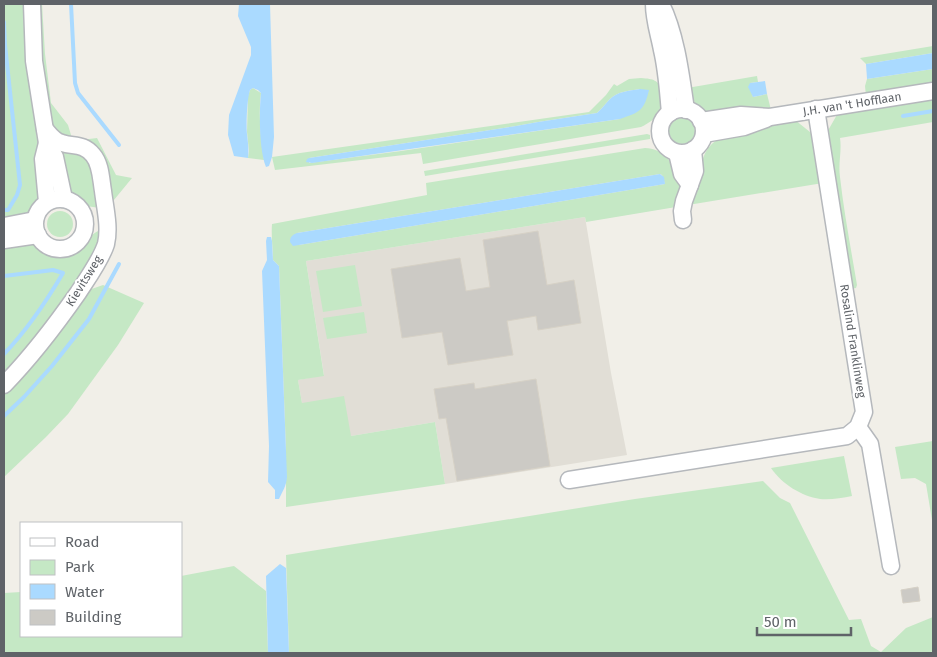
<svg xmlns="http://www.w3.org/2000/svg" width="937" height="657" font-family="'Fira Sans',sans-serif">
	<style>
		.education { fill: #e1ded6 }
		.green { fill: #c5e8c5; fill-rule: evenodd }
		.water { fill: #aadaff }
		.lines { fill: none; stroke-linecap: round; stroke-linejoin: round }
		.stream { stroke: #aadaff; stroke-width: 4 }
		.building { fill: #cccac5; stroke: #d6d1c6 }
		.minor-casing { stroke: #b5b8bc; stroke-width: 19 }
		.minor { stroke: #fff; stroke-width: 16 }
		.labels { text-anchor: middle; dominant-baseline: central; stroke-width: 4.5; stroke-linejoin: round; paint-order: stroke }
		.street-label { font-size: 12px; fill: #5f6368; stroke: #fff }
	</style>
	<rect width="100%" height="100%" fill="#f1efe8"/>
	<path class="education" d="M585 217 611 373 627 455 445 484 435 422 351 436 302 403 298 380 324 375 306 261Z"/>
	<g class="green">
		<path d="M4 4H25L28 61 42 183C42 188 42 194 40 199 36 215 17 218 4 224Z"/>
		<path d="M38 4H42L45 54 51 103 68 125 71 135 70 140 53 131 44 81Z"/>
		<path d="M933 46V53L866 64 860 58Z"/>
		<path d="M933 69V85L866 96 865 86 867 79Z"/>
		<path d="M757 76 758 82 750 83 753 97 767 94 771 110C759 111 747 112 735 112 708 114 699 115 687 88Z"/>
		<path d="M641 78C655 79 656 80 664 90 664 95 664 102 663 107 659 117 649 123 641 127L423 164 421 153 275 170 272 157 589 112 606 95 614 84 617 86 629 79ZM640 89 620 119 401 151 309 163V158L516 126 538 122 597 113C602 109 605 104 609 100 618 91 628 91 640 89Z"/>
		<path d="M253 88 261 93C258 116 261 138 264 160L248 158 249 151 247 132 248 96 250 90Z"/>
		<path d="M933 97V122L840 138C842 151 838 163 840 177 844 213 851 249 857 285L856 288 851 289 826 134 838 113Z"/>
		<circle cx="682" cy="131" r="13"/>
		<path d="M795 120 815 136 823 183 688 205C691 198 698 192 699 184 700 181 699 179 700 176 701 161 705 146 719 139L771 124Z"/>
		<path d="M647 134 650 135V139L425 176 424 171Z"/>
		<path d="M97 138 116 175 132 178 109 206 81 140Z"/>
		<path d="M56 147 74 149 89 159 100 208 86 206 68 194Z"/>
		<path d="M645 148C663 149 671 160 677 175 678 178 680 180 680 183 682 191 678 200 676 207L586 222 585 217 306 261 324 376 298 380 302 403 344 396 351 436 435 422 445 484 286 507V450L279 266 273 260C273 248 271 236 272 224L427 195 426 183ZM660 174 662 175 665 184 299 245 297 233Z"/>
		<circle cx="60" cy="224" r="13"/>
		<path d="M100 230 103 231 89 269 4 380V243C11 243 30 242 36 244 38 245 40 247 42 248 51 255 62 257 72 252 84 247 88 235 100 230Z"/>
		<path d="M355 265 362 306 323 312 316 271Z"/>
		<path d="M103 285 144 303 118 345 68 414 46 437 4 477V390L83 292Z"/>
		<path d="M364 312 367 333 327 339 323 318Z"/>
		<path d="M933 441V526L926 484 915 478 901 479 895 447Z"/>
		<path d="M844 456 852 496C842 498 830 500 820 499 801 496 782 484 771 468Z"/>
		<path d="M763 481 780 498 790 503 849 620 861 619 871 646 881 652 906 628 933 617V653H289L286 555 635 499Z"/>
		<path d="M234 566 266 591 268 653H4V593L21 592V636H181V576Z"/>
	</g>
	<g class="water">
		<path d="M239 4H270L274 137 272 157 269 166 266 167C259 151 259 111 261 93L258 90 253 88 250 90C247 99 246 125 247 134 248 142 249 150 248 158L234 156 228 135 229 115 251 55V47L238 16Z"/>
		<path d="M933 53V69L867 79 866 64Z"/>
		<path d="M765 81 767 94 753 97 748 87 750 83Z"/>
		<path d="M640 89 649 90C644 111 640 112 620 119L312 163 306 162 307 159 309 158 516 126 538 122 597 113C602 109 605 104 609 100 618 91 628 91 640 89Z"/>
		<path d="M660 174 664 177 665 184 293 246 290 242C290 237 292 235 297 233Z"/>
		<path d="M267 237H271L272 241 273 260 279 266 287 477C286 487 283 490 279 499H275V490L268 482 269 446 262 271 267 260 266 241Z"/>
		<path d="M280 564 286 568 289 653H268L266 576Z"/>
	</g>
	<g class="lines">
		<g class="stream">
			<path d="M71 4 75 83 78 93 119 145"/>
			<path d="M4 22 5 45 20 185 17 195 8 210H4"/>
			<path d="M903 116 933 111"/>
			<path d="M4 276 53 270 63 273C46 302 27 330 4 354"/>
			<path d="M4 416 24 397 52 366 89 319 119 264"/>
		</g>
	</g>
	<g class="building">
		<path d="M538 231 547 285 574 280 581 323 538 330 536 316 507 321 513 355 448 365 442 332 402 338 391 269 460 258 466 291 490 287 483 240Z"/>
		<path d="M536 379 550 466 457 481 446 418 439 419 434 389 474 383 475 389Z"/>
		<path d="M918 587 920 601 903 603 901 590Z"/>
	</g>
	<g class="lines">
		<defs>
			<g id="minor">
				<path d="M32 4 34 61 47 143 55 157 64 199"/>
				<path d="M654 4C654 20 659 34 662 50 667 71 668 92 670 113"/>
				<path d="M661 4C676 34 681 76 686 110"/>
				<circle cx="682" cy="131" r="22"/>
				<path d="M701 121 741 115 770 117 933 91"/>
				<path d="M704 134 744 127 766 119"/>
				<path d="M47 143 43 159 47 202"/>
				<path d="M677 153 682 174 690 185"/>
				<circle cx="60" cy="224" r="25"/>
				<path d="M683 220 682 211 684 201 695 171 693 150"/>
				<path d="M4 226 35 220"/>
				<path d="M4 240 38 235"/>
				<path d="M4 385C32 356 55 326 78 293 87 279 101 260 106 244 110 227 105 208 103 191 101 180 101 164 93 155 83 143 74 147 62 143 54 141 50 135 45 129"/>
				<path d="M858 427 870 444 891 566"/>
				<path d="M569 480 847 436 858 427 864 412 816 109"/>
			</g>
		</defs>
		<use href="#minor" class="minor-casing"/>
		<use href="#minor" class="minor"/>
	</g>
	<g class="labels">
		<g class="street-label">
			<text transform="translate(852 104) rotate(-9)">J.H. van 't Hofflaan</text>
			<text transform="translate(84 281) rotate(-58)">Kievitsweg</text>
			<text transform="translate(853 341) rotate(81)">Rosalind Franklinweg</text>
		</g>
	</g>
	<rect width="937" height="657" fill="none" stroke="#5f6368" stroke-width="10"/>
	<rect x="20" y="522" width="162" height="115" fill="#ffffff" stroke="#bfc1c3"/>
	<rect x="30" y="538" width="25" height="8" fill="#ffffff" stroke="#bfc1c3"/>
	<text x="65" y="547" font-size="15" fill="#5f6368">Road</text>
	<rect x="30" y="560" width="25" height="15" fill="#c5e8c5" stroke="#bfc1c3"/>
	<text x="65" y="572" font-size="15" fill="#5f6368">Park</text>
	<rect x="30" y="584" width="25" height="15" fill="#aadaff" stroke="#bfc1c3"/>
	<text x="65" y="597" font-size="15" fill="#5f6368">Water</text>
	<rect x="30" y="610" width="25" height="15" fill="#cccac5" stroke="#bfc1c3"/>
	<text x="65" y="622" font-size="15" fill="#5f6368">Building</text>
	<path d="M757 627v8h94v-8" fill="none" stroke="#5f6368" stroke-width="2.5"/>
	<text x="764" y="627" font-size="15" fill="#5f6368" stroke="#ffffff" stroke-width="4" paint-order="stroke">50 m</text>
</svg>
